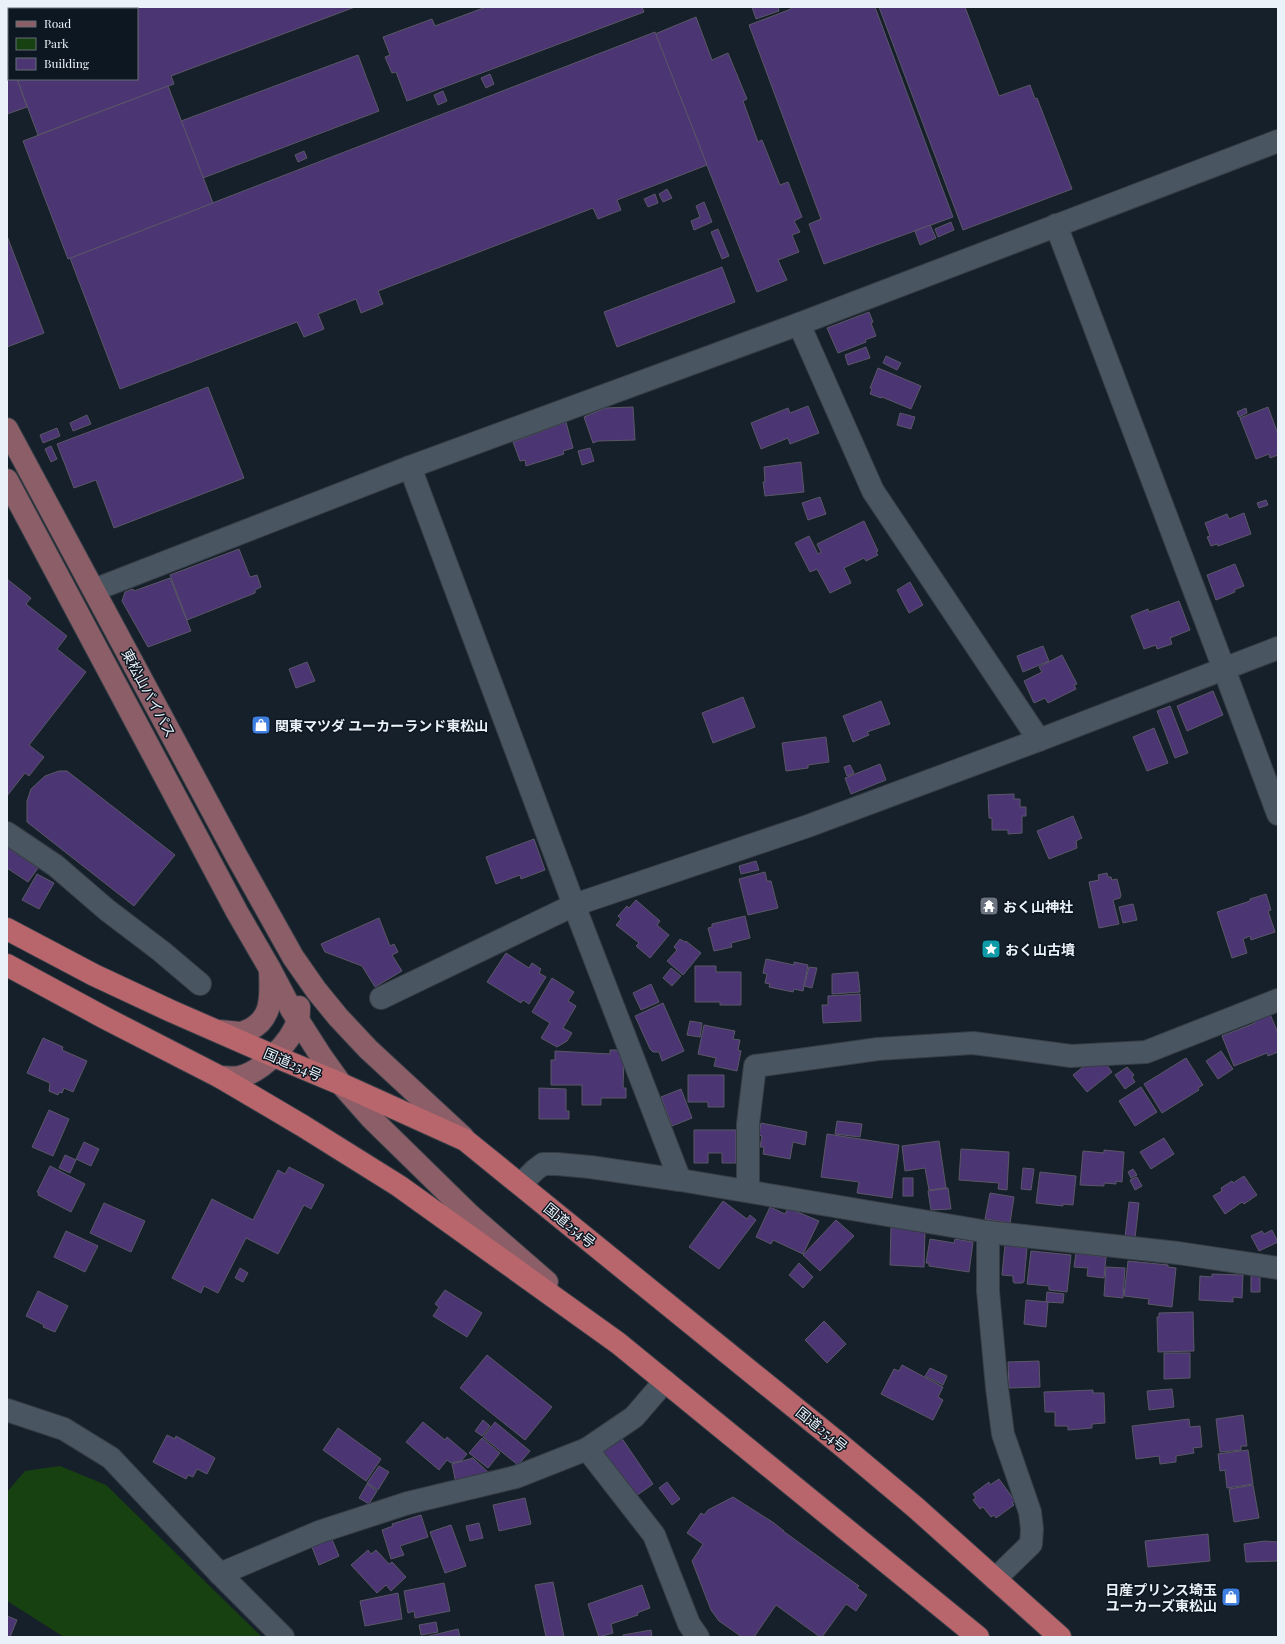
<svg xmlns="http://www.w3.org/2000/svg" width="1285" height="1644" font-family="'Playfair Display','Noto Sans JP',serif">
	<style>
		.green { fill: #184111 }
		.building { fill: #4b3673; stroke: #5a5766 }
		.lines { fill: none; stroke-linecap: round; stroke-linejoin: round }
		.minor-casing { stroke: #363d45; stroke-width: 24 }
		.major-casing { stroke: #363d45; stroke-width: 24 }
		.highway-casing { stroke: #363d45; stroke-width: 24 }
		.minor { stroke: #495561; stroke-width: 22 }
		.major { stroke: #8c5f68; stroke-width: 22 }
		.highway { stroke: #b8666c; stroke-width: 22 }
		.labels { text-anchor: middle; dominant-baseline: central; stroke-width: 3; stroke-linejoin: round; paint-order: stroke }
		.street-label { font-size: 14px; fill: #eaf1f8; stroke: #0d1721 }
		.poi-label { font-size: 14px; font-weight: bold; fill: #eaf1f8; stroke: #0d1721; text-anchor: start }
	</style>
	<rect width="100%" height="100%" fill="#16202a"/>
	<path class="green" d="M60 1466 106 1485 262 1637H64L7 1601V1492L25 1471Z"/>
	<g class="building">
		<path d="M7 7H355L171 76 174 84 38 135 17 79H137V9H9V59L7 53Z"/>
		<path d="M486 7H642L644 12 407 101 396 72 392 73 385 57 390 55 383 37 432 19 435 26Z"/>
		<path d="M752 7H778L779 11 756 19Z"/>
		<path d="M791 7H875L953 217 824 264 809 224 821 219 749 25 791 9Z"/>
		<path d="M879 7H965L999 96 1030 85 1035 99 1037 98 1072 189 963 230Z"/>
		<path d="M696 17 712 60 728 53 747 99 743 101 758 142 762 140 780 185 788 182 802 217 794 221 800 232 792 235 799 252 778 260 787 280 757 292 655 34Z"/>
		<path d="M655 32 707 165 617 200 621 210 598 219 593 208 378 291 383 304 361 313 356 299 318 314 324 329 304 337 297 322 120 389 70 258Z"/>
		<path d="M7 53 9 59V79H17L27 107 7 114Z"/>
		<path d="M358 55 379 111 203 178 181 121Z"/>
		<path d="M490 74 494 84 486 88 481 78Z"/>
		<path d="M168 86 213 203 68 259 23 141Z"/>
		<path d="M443 91 447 101 438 105 434 95Z"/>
		<path d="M304 151 307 158 298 162 295 155Z"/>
		<path d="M667 189 672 198 663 202 659 194Z"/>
		<path d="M655 194 658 203 648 207 644 199Z"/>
		<path d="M704 202 712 222 694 230 691 221 700 217 696 206Z"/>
		<path d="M951 222 954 230 938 237 935 229Z"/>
		<path d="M930 225 936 238 920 245 915 231Z"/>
		<path d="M718 229 729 256 722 259 711 232Z"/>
		<path d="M7 236 44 333 7 347Z"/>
		<path d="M722 267 735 302 617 347 604 312Z"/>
		<path d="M869 312 873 322 871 323 876 336 865 340 866 342 838 353 827 328Z"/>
		<path d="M866 347 870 358 848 365 845 355Z"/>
		<path d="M886 356 901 363 897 370 883 363Z"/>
		<path d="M878 368 921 386 911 409 882 397 881 398 870 394 872 389 870 388Z"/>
		<path d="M208 387 244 478 114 528 96 480 74 488 57 444Z"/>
		<path d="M808 406 819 433 790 444 788 438 761 449 751 423 788 408 790 413Z"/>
		<path d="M633 407 635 440 598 441 593 443 584 417 605 408Z"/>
		<path d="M1268 407 1278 434V455L1270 458 1269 454 1256 459 1240 418Z"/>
		<path d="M1246 408 1247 413 1239 417 1237 412Z"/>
		<path d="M900 413 915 417 911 429 897 425Z"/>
		<path d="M87 415 91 424 73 431 70 423Z"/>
		<path d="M566 422 573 448 563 451 564 454 526 466 525 460 520 461 513 442Z"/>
		<path d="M57 428 60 436 43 443 40 435Z"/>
		<path d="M51 446 57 459 51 462 45 449Z"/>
		<path d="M590 448 594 461 582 465 578 451Z"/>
		<path d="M801 462 804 492 765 496 763 482H765L764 467Z"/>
		<path d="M820 497 826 514 808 520 802 503Z"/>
		<path d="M1266 500 1268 505 1259 508 1257 503Z"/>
		<path d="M1244 513 1251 534 1218 546 1217 544 1211 546 1207 537 1210 536 1205 523 1227 514 1229 519Z"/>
		<path d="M864 521 878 551 876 552 878 555 866 561 864 558 844 568 851 583 830 593 817 569 810 572 795 543 809 536 818 554 821 552 817 544Z"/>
		<path d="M239 549 250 577 257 575 261 587 255 590V593L187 620 170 575Z"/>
		<path d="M1235 564 1244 586 1234 590 1235 592 1216 600 1207 575Z"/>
		<path d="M170 578 191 631 148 647 122 601 125 592 133 589 134 591Z"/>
		<path d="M7 579 31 598 26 604 67 636 57 649 86 672 29 745 44 757 29 776 25 773 7 796Z"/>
		<path d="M910 582 923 605 909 613 897 590Z"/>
		<path d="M1179 601 1190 630 1170 638 1172 644 1157 649 1156 645 1144 649 1131 616 1148 609 1149 612Z"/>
		<path d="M1043 646 1049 661 1023 672 1017 656Z"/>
		<path d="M1062 655 1077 684 1074 685 1076 689 1048 703 1045 698 1034 703 1024 681 1042 672 1039 667Z"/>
		<path d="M307 662 315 681 296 688 289 669Z"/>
		<path d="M1213 691 1223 715 1187 731 1177 706Z"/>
		<path d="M743 697 755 727 713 743 702 713Z"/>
		<path d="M881 701 890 724 867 732 869 735 853 742 843 716Z"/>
		<path d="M1170 706 1188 753 1175 758 1157 711Z"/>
		<path d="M1154 728 1168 763 1147 771 1133 737Z"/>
		<path d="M826 737 829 762 808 765V768L786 771 782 743Z"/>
		<path d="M880 764 886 780 851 794 845 778Z"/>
		<path d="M850 765 854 773 847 776 844 767Z"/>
		<path d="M59 771H67L175 855 134 906 27 822V801L31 789 45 776Z"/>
		<path d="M1014 794V799H1020V807H1026V816H1022V833L1008 834V830H992V818H989L988 795Z"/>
		<path d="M1073 816 1082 838 1076 841 1077 848 1049 859 1037 831Z"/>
		<path d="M534 839 545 870 521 879 520 875 496 884 486 857Z"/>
		<path d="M7 847 38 868 28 882 7 868Z"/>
		<path d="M756 861 759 870 741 874 739 866Z"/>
		<path d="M765 872 767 881H771L778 908 748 915 739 879Z"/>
		<path d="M1107 873 1108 877H1111L1112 880 1117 879 1121 895 1120 898 1113 900 1119 924 1099 928 1089 882 1099 880 1098 875Z"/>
		<path d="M37 874 54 883 39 909 22 900Z"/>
		<path d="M1266 894 1271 910 1268 911 1275 932 1251 940 1250 936 1243 939 1247 953 1232 958 1217 912 1250 901V899Z"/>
		<path d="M636 900 660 921 657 925 669 935 650 958 636 946 639 943 616 925 621 919 618 916 627 906 629 908Z"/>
		<path d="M991 900 995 909 986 913 982 903Z"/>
		<path d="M1133 904 1137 920 1123 923 1119 907Z"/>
		<path d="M745 916 750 938 731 943 732 947 714 951 708 928 712 927V924Z"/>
		<path d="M379 918 390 946 394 944 398 952 392 955 402 971 375 987 362 966 325 952 321 944Z"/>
		<path d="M680 939 685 942 686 941 701 953 683 975 667 961 677 950 674 947Z"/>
		<path d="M506 953 529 968 532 963 541 969 539 973 546 977 529 1004 523 1000 521 1003 487 982Z"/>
		<path d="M766 959 794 965V962L808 965 803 991 794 989 793 992 769 987 770 984 765 983 767 974 763 973Z"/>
		<path d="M695 966H716V972H741V1005H720V1002H695Z"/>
		<path d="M809 967 817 968 812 988 804 986Z"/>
		<path d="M671 968 681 976 672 986 663 978Z"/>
		<path d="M858 972 860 992 832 994V974Z"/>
		<path d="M552 978 574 992 568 1001 576 1006 563 1028 572 1033 567 1041 557 1047 541 1038 550 1023 532 1012Z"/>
		<path d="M651 984 659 1002 641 1010 633 993Z"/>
		<path d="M860 994 861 1021 823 1023 822 1005H828V996Z"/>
		<path d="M663 1003 684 1051 662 1061 659 1052H653L650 1049 635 1016Z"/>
		<path d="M1270 1014 1278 1033V1052L1268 1056 1267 1053 1234 1066 1222 1036 1255 1023 1254 1020Z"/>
		<path d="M690 1021 702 1023 700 1037 687 1035Z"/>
		<path d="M704 1025 735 1031 733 1039 740 1040 738 1050 741 1051 737 1071 714 1066 716 1058 698 1054Z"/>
		<path d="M43 1038 63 1047 62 1050 87 1061 73 1092 64 1088 62 1093 59 1092 58 1095 49 1091 50 1083 27 1073Z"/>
		<path d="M610 1050H620V1058H624L623 1088H626V1098H601V1105H582V1085H551V1060H555V1051L610 1054Z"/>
		<path d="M1221 1051 1233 1069 1218 1079 1206 1061Z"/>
		<path d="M1186 1058 1203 1085 1198 1088 1199 1090 1162 1113 1144 1084Z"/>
		<path d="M1088 1063 1106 1064 1112 1072 1087 1092 1073 1075Z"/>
		<path d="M1127 1067 1134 1075 1132 1077 1135 1082 1125 1089 1115 1075Z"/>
		<path d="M688 1075H724V1107H708V1102H688Z"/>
		<path d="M1141 1087 1157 1112 1135 1126 1119 1101Z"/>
		<path d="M539 1088 566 1089V1111H569V1119H539Z"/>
		<path d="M681 1089 692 1118 672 1126 661 1097Z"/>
		<path d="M49 1110 69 1119 53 1156 32 1147Z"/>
		<path d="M837 1121 862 1124 860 1137 835 1134Z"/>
		<path d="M761 1123 807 1132 805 1145 793 1142 790 1159 763 1154 764 1147H760L762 1136 759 1135Z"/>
		<path d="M694 1130H736V1163H722V1153H708V1163H694Z"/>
		<path d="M827 1134 899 1145 892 1198 857 1193 859 1182 821 1177Z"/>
		<path d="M1164 1138 1174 1154 1151 1169 1140 1152Z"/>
		<path d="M939 1141 946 1188 929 1190 925 1168 905 1171 902 1146Z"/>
		<path d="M84 1142 99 1149 91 1166 76 1159Z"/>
		<path d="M961 1149 1009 1152 1007 1190 998 1189 999 1183 959 1180Z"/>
		<path d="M1104 1150 1124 1152 1122 1182 1116 1181V1184L1104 1183V1186L1080 1185 1083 1151 1104 1153Z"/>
		<path d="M65 1155 76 1160 70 1173 59 1168Z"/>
		<path d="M50 1166 85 1184 71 1212 38 1195 39 1193 37 1192Z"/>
		<path d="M289 1167 324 1185 311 1209 304 1205 278 1254 246 1238 218 1293 204 1286 201 1293 172 1278 212 1199 253 1220 278 1170 285 1174Z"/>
		<path d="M1023 1168 1034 1169 1031 1190 1021 1189Z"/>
		<path d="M1133 1169 1137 1175 1131 1178 1128 1172Z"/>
		<path d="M1040 1172 1076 1176 1073 1205 1063 1204V1206L1036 1203Z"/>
		<path d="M1244 1176 1257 1195 1244 1204 1242 1202 1225 1214 1213 1196 1222 1191 1221 1188 1232 1181 1233 1183Z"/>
		<path d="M1137 1177 1142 1186 1135 1190 1130 1180Z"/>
		<rect x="903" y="1178" width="10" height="18"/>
		<path d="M948 1188 951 1209 931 1210 928 1191Z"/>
		<path d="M990 1193 1014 1197 1010 1223 985 1219Z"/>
		<path d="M723 1201 747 1219 750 1215 756 1220 719 1269 689 1247Z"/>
		<path d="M1129 1202 1139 1203 1135 1238 1125 1237Z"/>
		<path d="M104 1203 145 1221 131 1252 90 1233Z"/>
		<path d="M770 1207 785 1214 788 1208 819 1221 803 1254 773 1240 771 1244 756 1237Z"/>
		<path d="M836 1220 854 1236 820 1271 803 1255Z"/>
		<path d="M894 1226 925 1231 924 1267 890 1265 891 1227Z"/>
		<path d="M1272 1230 1278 1242 1259 1251 1251 1236 1262 1231 1264 1234Z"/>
		<path d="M66 1231 98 1246 85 1272 54 1257Z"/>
		<path d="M930 1239 954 1243 955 1239 973 1242 969 1272 929 1266V1263H926Z"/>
		<path d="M1005 1245 1027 1248 1024 1282 1022 1283H1014L1013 1281V1276L1002 1275Z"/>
		<path d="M1031 1251 1071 1255 1067 1292 1049 1290V1286L1027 1284Z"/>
		<path d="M1076 1253 1106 1257 1104 1278 1087 1276 1088 1268 1074 1267Z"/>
		<path d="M1128 1261 1168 1265V1267L1176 1268 1172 1307 1148 1304 1149 1299 1124 1296Z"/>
		<path d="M799 1263 813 1277 803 1288 789 1275Z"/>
		<path d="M1106 1267 1125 1268 1123 1298 1104 1296Z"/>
		<path d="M240 1268 248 1273 243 1282 235 1278Z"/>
		<path d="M1212 1274 1243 1275 1242 1298 1233 1297V1302L1199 1300 1200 1276 1212 1277Z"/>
		<path d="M1260 1275V1292H1251V1276Z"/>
		<path d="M445 1290 482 1313 467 1337 433 1316 439 1307 435 1304Z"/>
		<path d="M38 1291 68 1306 55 1332 43 1327 44 1325 26 1316Z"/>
		<path d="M1047 1292 1064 1294 1063 1303 1046 1302Z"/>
		<path d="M1026 1300 1048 1302 1046 1327 1024 1324Z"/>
		<path d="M1193 1312 1194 1351 1158 1352 1157 1317H1159V1313Z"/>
		<path d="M824 1321 846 1344 827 1363 805 1340Z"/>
		<path d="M1164 1353H1190V1378L1164 1379Z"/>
		<path d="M487 1355 552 1407 525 1440 460 1388Z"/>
		<path d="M1039 1361 1040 1387 1009 1388 1008 1362Z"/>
		<path d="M902 1365 943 1387 938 1397 943 1400 933 1420 881 1394 894 1369 899 1371Z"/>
		<path d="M930 1368 947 1376 943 1385 925 1376Z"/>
		<path d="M1172 1389 1174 1407 1149 1410 1147 1391Z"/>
		<path d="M1093 1390V1393H1104L1105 1423 1092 1424V1428L1068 1430V1426H1055V1412H1045L1044 1392Z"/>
		<path d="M1243 1415 1247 1446H1241V1450L1220 1452 1216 1419Z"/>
		<path d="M1189 1419 1190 1427 1200 1426 1202 1447 1193 1448 1194 1453 1176 1456V1462L1160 1464 1159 1456 1136 1459 1132 1426Z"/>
		<path d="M483 1420 490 1426 482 1436 475 1431Z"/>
		<path d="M423 1422 445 1440 447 1437 467 1454 461 1461 451 1463 447 1460 439 1470 406 1442Z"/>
		<path d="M495 1422 530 1451 518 1465 483 1437Z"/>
		<path d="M338 1428 381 1459 366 1481 323 1450Z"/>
		<path d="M167 1435 175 1439 176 1436 215 1458 207 1474 197 1469 193 1477 188 1475 186 1479 153 1462Z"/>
		<path d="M621 1437 653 1484 633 1498 601 1451Z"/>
		<path d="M482 1438 500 1453 488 1468 469 1453Z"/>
		<path d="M1248 1450 1253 1484 1227 1488 1225 1470 1220 1471 1218 1454Z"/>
		<path d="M473 1458 491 1475 456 1483 452 1464Z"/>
		<path d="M379 1466 389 1472 378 1490 367 1483Z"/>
		<path d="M999 1479 1015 1501 1012 1503 1014 1505 996 1518 994 1515 991 1517 983 1507 980 1509 973 1500 976 1498 973 1494 989 1482 990 1485Z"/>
		<path d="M667 1482 680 1499 672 1505 659 1488Z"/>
		<path d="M367 1484 377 1491 369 1504 359 1498Z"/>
		<path d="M1253 1485 1259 1518 1234 1522 1229 1489Z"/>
		<path d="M733 1497 774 1523 784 1531H783L859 1586 857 1588 867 1595 856 1611 846 1604 822 1637H820L776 1605 754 1637H742L719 1621 711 1610 692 1561 703 1544 687 1533 701 1513 704 1515 708 1510Z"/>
		<path d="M525 1498 531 1524 499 1531 493 1505Z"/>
		<path d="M421 1515 428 1537 400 1546 404 1555 391 1559 382 1530 393 1526 392 1524Z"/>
		<path d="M479 1523 483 1538 470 1541 466 1526Z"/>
		<path d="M451 1525 466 1566 445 1573 430 1532Z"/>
		<path d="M1208 1534 1210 1561 1148 1567 1145 1541Z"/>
		<path d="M331 1537 339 1556 319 1565 310 1542Z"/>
		<path d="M1265 1541 1278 1542V1561L1246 1562 1244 1544Z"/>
		<path d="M368 1550 371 1554 376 1550 389 1564 392 1562 406 1577 391 1591 386 1585 377 1593 351 1565Z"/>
		<path d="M553 1582 564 1637H546L535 1585Z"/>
		<path d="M444 1583 450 1611 415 1618 414 1611 408 1613 404 1591Z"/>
		<path d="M642 1585 650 1608 637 1613 638 1615 611 1624 613 1633 599 1637 588 1604Z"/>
		<path d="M398 1593 402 1619 365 1626 360 1601Z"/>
		<path d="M7 1616 17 1620 10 1637H7Z"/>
		<path d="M436 1622 438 1632 421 1635 419 1625Z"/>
		<path d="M458 1629 460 1637H425Z"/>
		<path d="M651 1630 652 1637H623V1635Z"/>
	</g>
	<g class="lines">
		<defs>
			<g id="minor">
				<path d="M1056 225 1224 669 1278 814"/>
				<path d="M799 324 873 491 1039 740"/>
				<path d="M410 467 574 905 680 1180"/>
				<path d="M94 590 410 467 799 324 1278 141"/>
				<path d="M7 833 56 866 107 910 161 951 200 984"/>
				<path d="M381 998 574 905 808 826 1039 740 1278 648"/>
				<path d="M521 1184 535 1170 543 1164H557L590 1167 680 1180 988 1232 1178 1253 1278 1268"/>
				<path d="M748 1191V1124L755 1066 878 1049 973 1043 1071 1056 1146 1052 1278 1000"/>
				<path d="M988 1232V1291L997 1388 1003 1434 1030 1512 1032 1529 1031 1544 995 1579"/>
				<path d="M665 1381 634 1417 587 1449 654 1535 689 1624 698 1637"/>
				<path d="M7 1410 64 1429 111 1458 220 1574 283 1637"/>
				<path d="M220 1574 319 1532 408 1503 516 1477 587 1449"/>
			</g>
			<g id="major">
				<path d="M7 429 236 855 293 957 316 990 338 1017 368 1049 463 1137"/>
				<path d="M7 480 237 912 270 969 291 1009 321 1056 341 1084 372 1119 470 1215 547 1282"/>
				<path d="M219 1031C226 1031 237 1034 244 1032 273 1022 271 997 270 972"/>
				<path d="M220 1077C226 1077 233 1078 239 1077 262 1072 291 1042 298 1020 299 1016 299 1011 299 1007"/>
			</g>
			<g id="highway">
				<path d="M7 929 94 975 171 1011 274 1056 341 1084 465 1140 841 1445 915 1507 1060 1637"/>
				<path d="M7 965 105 1018 220 1077 303 1126 399 1186 618 1343 978 1637"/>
			</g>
		</defs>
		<use href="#minor" class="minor-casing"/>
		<use href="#major" class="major-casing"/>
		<use href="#highway" class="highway-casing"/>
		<use href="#minor" class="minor"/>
		<use href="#major" class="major"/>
		<use href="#highway" class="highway"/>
	</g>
	<defs>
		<symbol id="shop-square" viewBox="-11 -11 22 22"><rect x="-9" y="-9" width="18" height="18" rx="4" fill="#3f7fe0" stroke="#0d1721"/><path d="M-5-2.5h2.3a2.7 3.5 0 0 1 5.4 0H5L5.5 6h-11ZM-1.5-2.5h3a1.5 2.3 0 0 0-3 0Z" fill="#fff"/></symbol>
		<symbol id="temple-square" viewBox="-11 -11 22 22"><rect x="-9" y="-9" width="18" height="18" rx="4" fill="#6b7280" stroke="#0d1721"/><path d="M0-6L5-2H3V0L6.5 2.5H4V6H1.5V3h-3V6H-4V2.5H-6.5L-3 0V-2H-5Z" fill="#fff"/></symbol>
		<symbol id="sight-square" viewBox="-11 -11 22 22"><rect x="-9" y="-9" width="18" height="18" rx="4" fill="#0f9aa8" stroke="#0d1721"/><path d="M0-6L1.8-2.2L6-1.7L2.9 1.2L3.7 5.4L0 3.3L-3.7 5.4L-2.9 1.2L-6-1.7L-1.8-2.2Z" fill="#fff"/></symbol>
	</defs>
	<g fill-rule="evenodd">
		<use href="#shop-square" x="250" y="714" width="22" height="22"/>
		<use href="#temple-square" x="978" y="895" width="22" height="22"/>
		<use href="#sight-square" x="980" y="938" width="22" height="22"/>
		<use href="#shop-square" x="1220" y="1586" width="22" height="22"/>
	</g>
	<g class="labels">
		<g class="street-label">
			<text transform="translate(149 693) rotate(62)">東松山バイパス</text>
			<text transform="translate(293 1064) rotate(23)">国道254号</text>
			<text transform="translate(570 1225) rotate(39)">国道254号</text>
			<text transform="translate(822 1429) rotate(39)">国道254号</text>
		</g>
		<g class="poi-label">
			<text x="275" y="725">関東マツダ ユーカーランド東松山</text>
			<text x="1003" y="906">おく山神社</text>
			<text x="1005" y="949">おく山古墳</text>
			<text x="1217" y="1589" text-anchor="end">日産プリンス埼玉<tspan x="1217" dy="16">ユーカーズ東松山</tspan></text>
		</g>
	</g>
	<rect width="1285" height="1644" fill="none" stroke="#eaf1f8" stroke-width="16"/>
	<rect x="8" y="8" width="130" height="72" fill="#0d1721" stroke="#656e77"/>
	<rect x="16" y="21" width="20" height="6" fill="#8c5f68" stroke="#656e77"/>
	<text x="44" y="28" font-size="12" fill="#eaf1f8">Road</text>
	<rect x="16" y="38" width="20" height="12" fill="#184111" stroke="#656e77"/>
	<text x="44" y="48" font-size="12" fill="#eaf1f8">Park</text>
	<rect x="16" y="58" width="20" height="12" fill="#4b3673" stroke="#656e77"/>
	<text x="44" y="68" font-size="12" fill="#eaf1f8">Building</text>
</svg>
